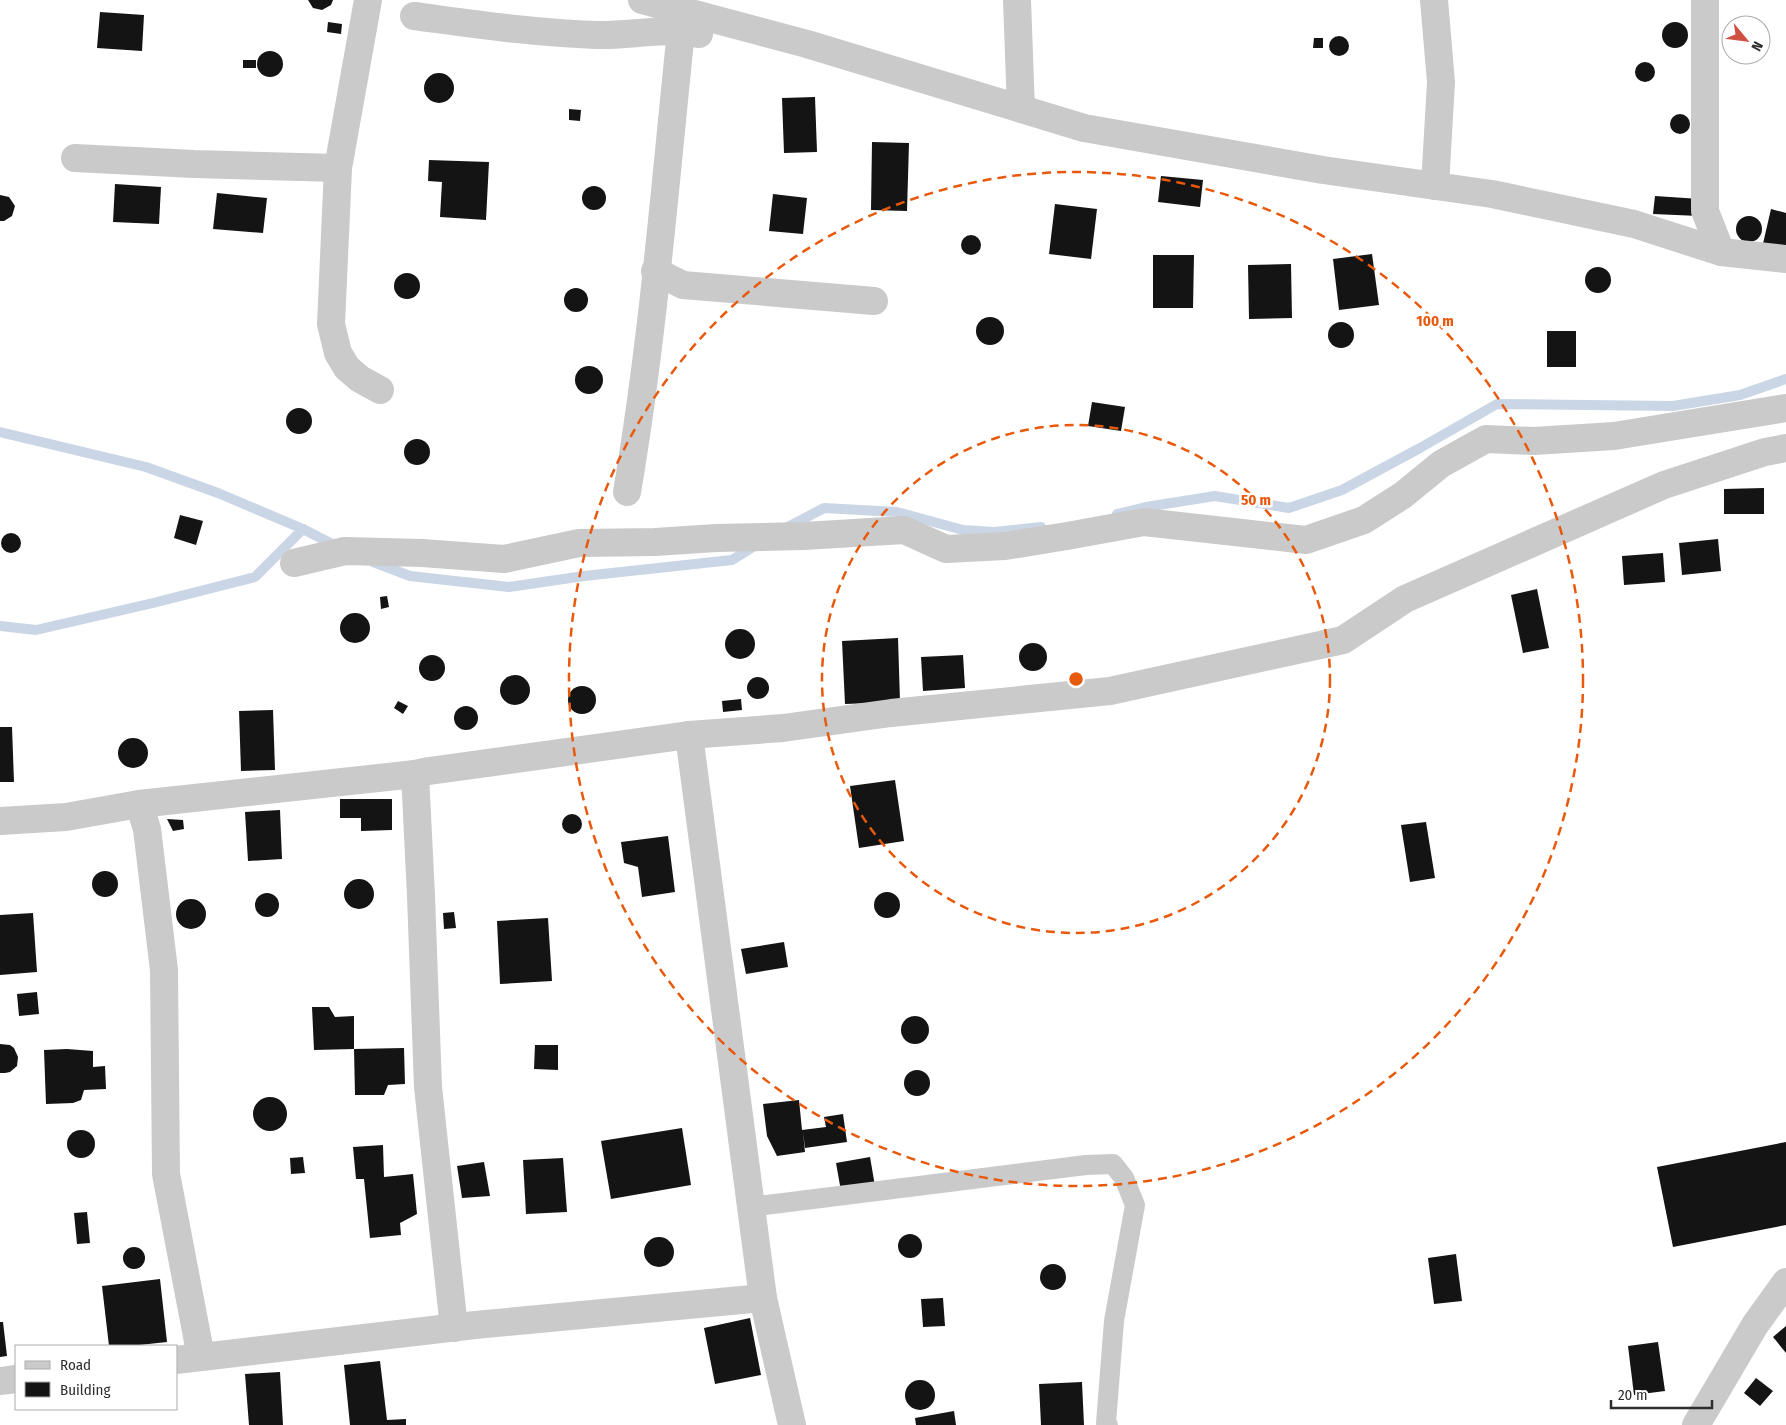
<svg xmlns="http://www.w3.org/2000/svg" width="1786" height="1425" font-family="'Fira Sans Condensed',sans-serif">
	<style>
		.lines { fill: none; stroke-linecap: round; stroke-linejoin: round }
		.stream { stroke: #cad6e6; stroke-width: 10 }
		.building { fill: #141414 }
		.service { stroke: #cacaca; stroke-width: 20 }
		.minor { stroke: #cacaca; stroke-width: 28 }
		.ring { fill: none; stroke: #e8590c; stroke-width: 2.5; stroke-dasharray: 9 6 }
		.centre { fill: #e8590c; stroke: #fff; stroke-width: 2.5 }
		.ring-label { font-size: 15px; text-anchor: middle; font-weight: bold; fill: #e8590c; stroke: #fff; stroke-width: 5; stroke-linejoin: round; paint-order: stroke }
	</style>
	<rect width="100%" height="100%" fill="#fff"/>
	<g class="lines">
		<g class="stream">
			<path d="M0 432 146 467 218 493 303 529 338 547"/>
			<path d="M1117 514 1146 507 1215 496 1289 508 1342 490 1420 448 1497 404 1673 406 1740 395 1786 379"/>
			<path d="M784 529 824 508 897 512 963 530 994 532 1041 527"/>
			<path d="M373 562 410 576 509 587 584 576 732 560 756 545"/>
			<path d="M0 626 36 630 153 603 255 577 303 529"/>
		</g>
	</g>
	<g class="building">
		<path d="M308 0H333L331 5 322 10 313 8Z"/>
		<path d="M100 12 144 15 142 51 97 48Z"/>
		<circle cx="1675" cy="35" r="13"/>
		<path d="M328 22 342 24 341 34 327 32Z"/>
		<circle cx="1339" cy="46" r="10"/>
		<path d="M1314 38H1323V48H1313Z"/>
		<circle cx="270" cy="64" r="13"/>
		<rect x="243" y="60" width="13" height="8"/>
		<circle cx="1645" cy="72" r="10"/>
		<circle cx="439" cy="88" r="15"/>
		<path d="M815 97 817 152 784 153 782 98Z"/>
		<path d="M569 109 581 110 580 121 569 120Z"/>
		<circle cx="1680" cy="124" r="10"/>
		<path d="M872 142 909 143 907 211 871 210Z"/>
		<path d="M429 160 489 162 486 220 440 217 442 182 428 181Z"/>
		<path d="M1161 176 1203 180 1200 207 1158 202Z"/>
		<path d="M115 184 161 187 159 224 113 222Z"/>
		<circle cx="594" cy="198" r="12"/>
		<path d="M217 193 267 198 263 233 213 229Z"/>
		<path d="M773 194 807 198 803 234 769 231Z"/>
		<path d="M0 195 9 197 15 206 12 216 4 221H0Z"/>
		<path d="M1655 196 1700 199 1699 216 1653 214Z"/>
		<path d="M1055 204 1097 209 1091 259 1049 254Z"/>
		<path d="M1771 209 1786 213V254L1762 248Z"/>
		<circle cx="1749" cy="229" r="13"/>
		<circle cx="971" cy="245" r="10"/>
		<path d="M1372 254 1379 305 1339 310 1333 259Z"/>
		<path d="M1153 255H1194L1193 308H1153Z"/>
		<path d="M1291 264 1292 318 1249 319 1248 265Z"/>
		<circle cx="1598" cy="280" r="13"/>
		<circle cx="407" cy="286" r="13"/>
		<circle cx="576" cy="300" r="12"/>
		<circle cx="990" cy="331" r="14"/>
		<circle cx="1341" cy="335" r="13"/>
		<rect x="1547" y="331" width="29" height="36"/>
		<circle cx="589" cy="380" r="14"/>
		<path d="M1092 402 1125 407 1121 431 1088 426Z"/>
		<circle cx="299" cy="421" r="13"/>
		<circle cx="417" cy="452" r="13"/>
		<path d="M1764 488V514H1724V489Z"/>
		<path d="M180 515 203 521 196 545 174 538Z"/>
		<circle cx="11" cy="543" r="10"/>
		<path d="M1718 539 1721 571 1682 575 1679 543Z"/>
		<path d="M1663 553 1665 582 1624 585 1622 556Z"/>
		<path d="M1537 589 1549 648 1523 653 1511 595Z"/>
		<path d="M387 596 389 607 381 609 380 597Z"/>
		<circle cx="355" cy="628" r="15"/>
		<circle cx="740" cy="644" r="15"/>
		<path d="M898 638 900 702 845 704 842 641Z"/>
		<circle cx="1033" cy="657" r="14"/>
		<circle cx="432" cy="668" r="13"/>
		<path d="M963 655 965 688 923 691 921 657Z"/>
		<circle cx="515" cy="690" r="15"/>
		<circle cx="758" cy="688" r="11"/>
		<circle cx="582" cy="700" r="14"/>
		<path d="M741 699 742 710 723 712 722 701Z"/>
		<path d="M398 701 408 706 403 714 394 708Z"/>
		<circle cx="466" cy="718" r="12"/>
		<path d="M273 710 275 770 241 771 239 711Z"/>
		<path d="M0 727H12L14 782H0Z"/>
		<circle cx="133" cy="753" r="15"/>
		<path d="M895 780 904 841 859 848 850 786Z"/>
		<path d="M340 799H392V830L361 831V818H340Z"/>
		<path d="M280 810 282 859 248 861 245 812Z"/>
		<circle cx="572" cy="824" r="10"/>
		<path d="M167 819 183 820 184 829 173 831Z"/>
		<path d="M1426 822 1435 878 1410 882 1401 825Z"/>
		<path d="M668 836 675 892 642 897 638 867 624 863 621 842Z"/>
		<circle cx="105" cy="884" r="13"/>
		<circle cx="359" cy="894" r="15"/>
		<circle cx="887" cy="905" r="13"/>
		<circle cx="267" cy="905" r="12"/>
		<circle cx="191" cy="914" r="15"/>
		<path d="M454 912 456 928 444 929 443 913Z"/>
		<path d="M33 913 37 972 0 975V915Z"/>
		<path d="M548 918 552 981 500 984 497 921Z"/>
		<path d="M784 942 788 967 746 974 741 949Z"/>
		<path d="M37 992 39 1014 19 1016 17 994Z"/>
		<path d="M312 1007H329L335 1017 354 1016V1049L314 1050Z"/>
		<circle cx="915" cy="1030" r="14"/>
		<path d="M0 1044 10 1045 14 1048 18 1057 17 1066 10 1072 5 1073H0Z"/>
		<path d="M535 1045H558V1070L534 1069Z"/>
		<path d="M404 1048 405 1084 388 1085 384 1095H355L354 1049Z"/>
		<path d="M67 1049 93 1051V1067L105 1066 106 1089 84 1090 81 1100 73 1103 46 1104 44 1050Z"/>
		<circle cx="917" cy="1083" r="13"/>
		<circle cx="270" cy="1114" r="17"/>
		<path d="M799 1100 802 1130 826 1127 824 1117 843 1114 847 1142 805 1148 803 1132 805 1152 777 1156 767 1136 763 1104Z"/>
		<path d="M682 1128 691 1185 611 1199 601 1141Z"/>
		<circle cx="81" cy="1144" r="14"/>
		<path d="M1786 1142V1225L1673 1247 1657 1167Z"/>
		<path d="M383 1145 384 1177 413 1174 417 1214 400 1223 401 1235 370 1238 364 1179H356L353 1147Z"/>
		<path d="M303 1157 305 1173 291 1174 290 1158Z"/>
		<path d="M870 1157 875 1186 841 1191 836 1163Z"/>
		<path d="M563 1158 567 1212 526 1214 523 1160Z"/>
		<path d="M484 1162 490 1196 462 1198 457 1166Z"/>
		<path d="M87 1212 90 1243 77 1244 74 1213Z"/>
		<circle cx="910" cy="1246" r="12"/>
		<circle cx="659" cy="1252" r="15"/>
		<circle cx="134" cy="1258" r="11"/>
		<path d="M1456 1254 1462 1301 1434 1304 1428 1258Z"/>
		<circle cx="1053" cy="1277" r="13"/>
		<path d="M160 1279 167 1342 130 1346H109L102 1286Z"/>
		<path d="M943 1298 945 1326 923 1327 921 1299Z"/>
		<path d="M750 1318 761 1375 715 1384 704 1328Z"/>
		<path d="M0 1322H3L7 1356 0 1357Z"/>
		<path d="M1786 1326V1353L1773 1337Z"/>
		<path d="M1658 1342 1665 1391 1634 1395 1628 1346Z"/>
		<path d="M380 1361 387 1420 406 1419V1425H350L344 1365Z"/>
		<path d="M280 1372 283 1425H249L245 1374Z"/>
		<path d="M1756 1378 1773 1391 1760 1406 1744 1393Z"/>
		<circle cx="920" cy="1395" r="15"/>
		<path d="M1082 1382 1084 1425H1041L1039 1384Z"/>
		<path d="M954 1411 956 1425H916L915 1418Z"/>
	</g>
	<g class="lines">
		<path class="service" d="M750 1207 1086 1165 1113 1164 1124 1178 1135 1205 1114 1321 1106 1423 1108 1425"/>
		<g class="minor">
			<path d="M368 0 338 168 331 324 338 353 347 368 360 379 380 390"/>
			<path d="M642 0 807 44 1084 128 1323 170 1492 194 1634 224 1721 252 1786 259"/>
			<path d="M1017 0 1021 109"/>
			<path d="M1434 0 1441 82 1435 186"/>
			<path d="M1705 0V211L1721 252"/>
			<path d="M414 16C475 24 535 33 596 35 630 36 665 27 699 34"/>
			<path d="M75 158 194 164 338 168"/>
			<path d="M655 271 683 285 874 301"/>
			<path d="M627 492C653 339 665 185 681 31"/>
			<path d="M294 563 345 551 422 553 504 559 579 543 655 542 716 538 804 536 904 530 946 549 1005 546 1067 536 1144 522 1306 540 1364 520 1403 495 1441 464 1486 439 1534 441 1614 436 1786 408"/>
			<path d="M689 735 763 1298 792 1425"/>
			<path d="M415 774 421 896 428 1087 454 1328"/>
			<path d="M139 804 147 829 164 970 166 1174 201 1357"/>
			<path d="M0 821 66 817 139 804 415 774 429 771 689 735 783 728 891 713 1110 691 1343 640 1405 599 1664 485 1765 452 1786 448"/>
			<path d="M176 1360 475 1325 763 1298"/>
			<path d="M0 1381 16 1379"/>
			<path d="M1696 1425 1755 1325 1786 1282"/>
		</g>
	</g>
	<g class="ring">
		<circle cx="1076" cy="679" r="254"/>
		<circle cx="1076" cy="679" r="507"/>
	</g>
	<circle cx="1076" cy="679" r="8" class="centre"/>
	<g class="ring-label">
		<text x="1435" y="326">100 m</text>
		<text x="1256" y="505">50 m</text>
	</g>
	<rect x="15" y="1345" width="162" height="65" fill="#ffffff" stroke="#ababab"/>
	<rect x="25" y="1361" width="25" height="8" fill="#cacaca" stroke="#ababab"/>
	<text x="60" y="1370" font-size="15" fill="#2d2d2d">Road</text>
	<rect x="25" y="1382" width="25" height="15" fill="#141414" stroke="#ababab"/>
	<text x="60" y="1395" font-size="15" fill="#2d2d2d">Building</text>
	<g transform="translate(1746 40) rotate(119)"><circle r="24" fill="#ffffff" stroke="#ababab"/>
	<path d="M0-4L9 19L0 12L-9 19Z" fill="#d04f42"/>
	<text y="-8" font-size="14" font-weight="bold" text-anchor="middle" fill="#2d2d2d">N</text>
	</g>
	<path d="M1611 1400v8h101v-8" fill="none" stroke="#2d2d2d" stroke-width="2.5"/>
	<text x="1618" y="1400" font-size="15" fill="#2d2d2d" stroke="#ffffff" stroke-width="4" paint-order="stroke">20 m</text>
</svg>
